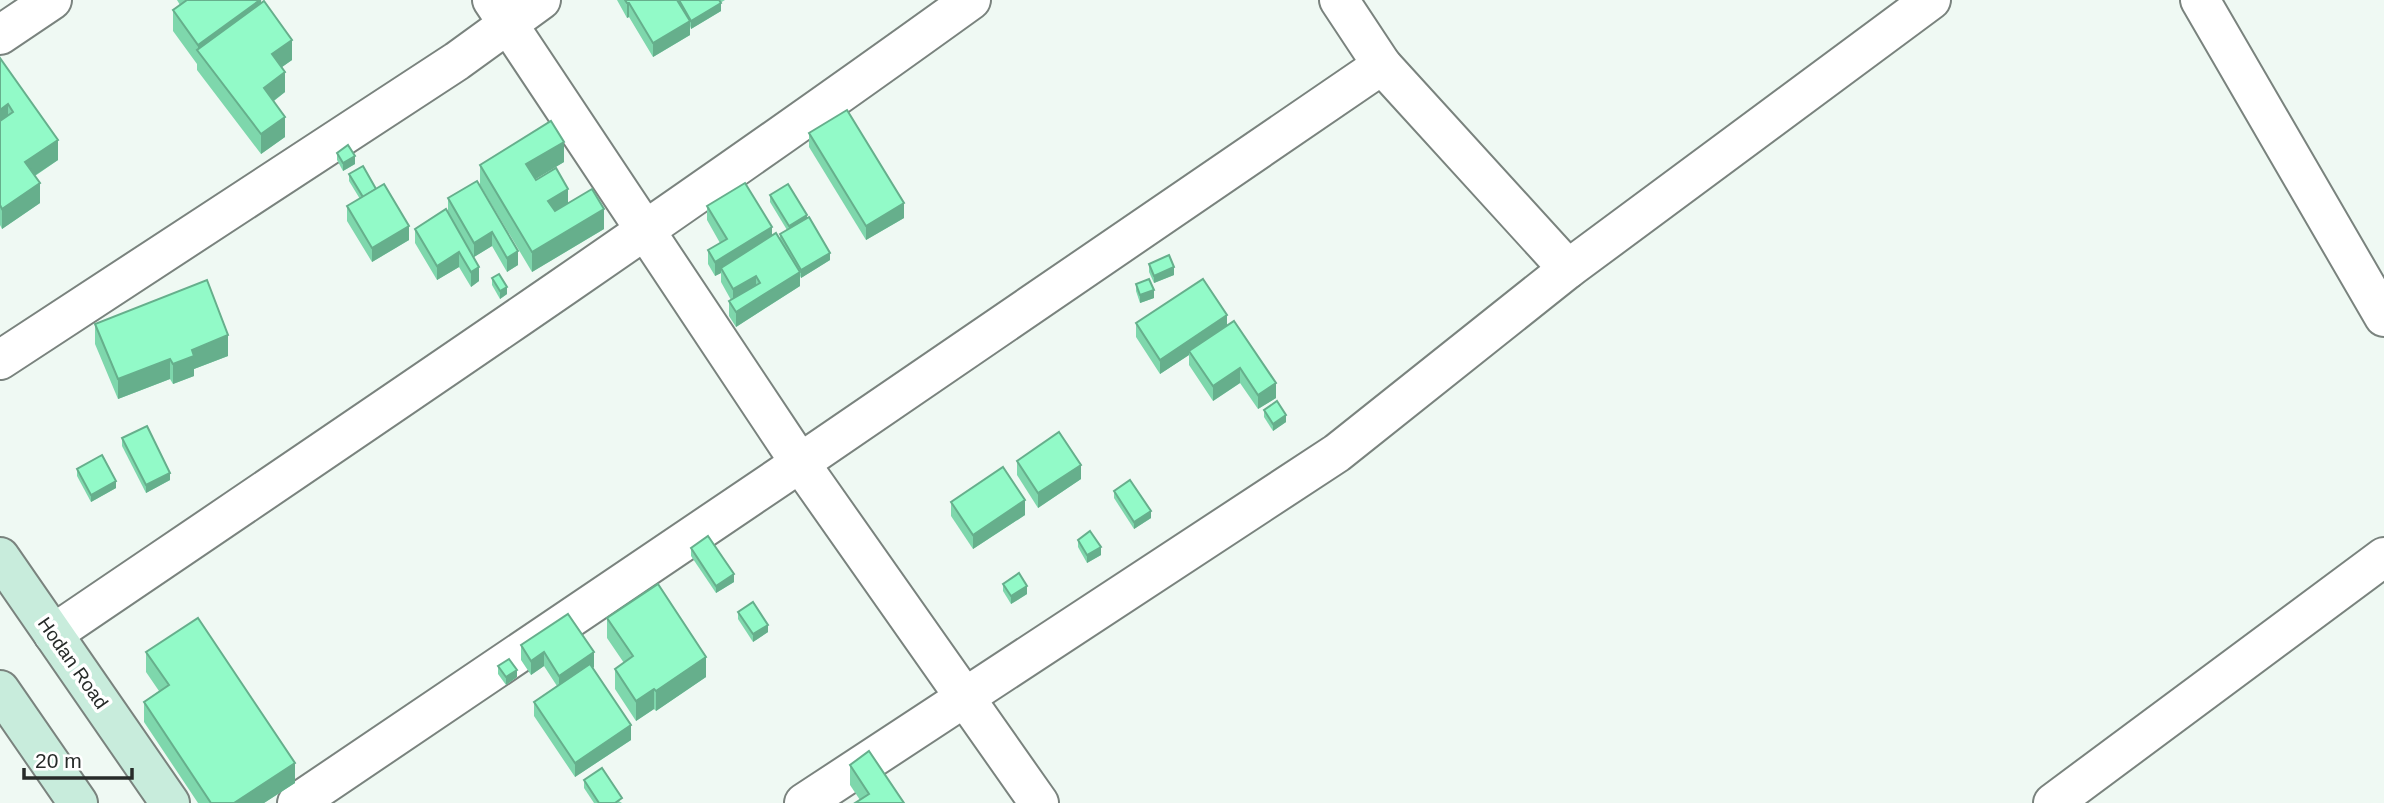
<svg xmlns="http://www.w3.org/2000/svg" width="2384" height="803" font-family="Helvetica,sans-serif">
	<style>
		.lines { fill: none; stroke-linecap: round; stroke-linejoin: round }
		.street-casing { stroke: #7a837e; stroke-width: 42 }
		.secondary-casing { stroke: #7a837e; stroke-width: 42 }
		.street { stroke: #fff; stroke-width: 38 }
		.secondary { stroke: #c8ecdc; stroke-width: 38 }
		.wall { fill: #7ed7ac }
		.shaded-wall { fill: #66af8c }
		.building { fill: #92fac8; stroke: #66af8c; stroke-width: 2 }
		.labels { text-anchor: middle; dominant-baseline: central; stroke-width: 7; stroke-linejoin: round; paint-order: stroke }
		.street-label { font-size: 19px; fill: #272b29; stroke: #fff }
	</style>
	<rect width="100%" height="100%" fill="#eff9f3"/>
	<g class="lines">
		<defs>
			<g id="street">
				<path d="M492 0 800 463 1039 803"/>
				<path d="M1339 0 1382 65"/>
				<path d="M2200 0 2384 317"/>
				<path d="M0 35 52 0"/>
				<path d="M0 360 457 61 541 0"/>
				<path d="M53 634C361 425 669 218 971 0"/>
				<path d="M297 803 800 463 1382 65 1568 269"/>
				<path d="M804 803 1337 453 1568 269 1931 0"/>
				<path d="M2053 803 2384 557"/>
			</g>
			<g id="secondary">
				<path d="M0 557 170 803"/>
				<path d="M0 690 78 803"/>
			</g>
		</defs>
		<use href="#street" class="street-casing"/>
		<use href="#secondary" class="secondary-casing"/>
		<use href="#street" class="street"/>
		<use href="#secondary" class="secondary"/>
	</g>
	<g class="wall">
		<path d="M177 0H261V3L292 60 282 67 285 92 274 101 285 137 261 154 197 70V64L173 31V10L180 5Z"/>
		<path d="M617 0H677L678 1V0H725L720 3 721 11 691 29 690 26V35L653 57 629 17 627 18Z"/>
		<path d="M0 58 58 160 35 176 40 203 2 229 0 225Z"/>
		<path d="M809 133 904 218 866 240 809 147Z"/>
		<path d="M337 153 355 164 343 171 337 160Z"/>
		<path d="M564 162 535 179 604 229 532 272 480 185V165Z"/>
		<path d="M349 174 409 240 372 262 347 221V206L360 199 349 181Z"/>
		<path d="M477 181 518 265 507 272 492 246 474 257 479 281 471 287 459 267 437 280 415 243V229L448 211V198Z"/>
		<path d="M770 195 807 218 830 260 801 278 800 276V286L736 327 729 316V301L731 300 721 282V273L715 276 708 264V250L720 243 707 220V206L780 239V234L787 230 770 202Z"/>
		<path d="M1149 264 1174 275 1154 283 1149 272Z"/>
		<path d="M492 278 507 294 500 299 492 285Z"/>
		<path d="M1136 284 1154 298 1140 303 1136 291Z"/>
		<path d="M1136 323 1227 325 1276 398 1258 409 1240 383 1213 401 1189 365V355L1160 374 1136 337Z"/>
		<path d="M95 324 228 356 194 369V376L173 384 170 379 118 399 95 344Z"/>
		<path d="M1264 410 1286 422 1273 431 1264 417Z"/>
		<path d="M122 438 170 480 146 493 122 446Z"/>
		<path d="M1017 461 1081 479 1038 508 1017 475Z"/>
		<path d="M77 469 116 488 91 502 77 476Z"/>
		<path d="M1114 491 1151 518 1134 529 1114 498Z"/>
		<path d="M951 502 1025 515 973 549 951 516Z"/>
		<path d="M1078 540 1101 555 1087 563 1078 547Z"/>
		<path d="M691 548 734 582 716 593 691 556Z"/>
		<path d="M1003 584 1027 594 1011 604 1003 591Z"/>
		<path d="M738 612 768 632 753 642 738 619Z"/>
		<path d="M607 618 706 677 656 711 654 709 636 721 615 689V669L624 663 607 638Z"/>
		<path d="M521 645 594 667 593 668 631 740 575 777 534 716V702L557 686 544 666 531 675 521 660Z"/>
		<path d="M146 652 295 783 264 803H198L144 722V702L159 691 146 672Z"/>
		<path d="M498 666 517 677 506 685 498 674Z"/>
		<path d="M850 765 904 803 860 800 850 785Z"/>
		<path d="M584 780 622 803H594L584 788Z"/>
	</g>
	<g class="shaded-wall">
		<path d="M260 0H261V19L198 51V45Z"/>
		<path d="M627 3H629V17L627 18Z"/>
		<path d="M721 3V11L691 29V21Z"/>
		<path d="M690 21V35L653 57V43Z"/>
		<path d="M292 40V60L272 74V54Z"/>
		<path d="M285 72V92L264 108V88Z"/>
		<path d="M8 104V125L0 130V110Z"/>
		<path d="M285 117V137L261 154V134Z"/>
		<path d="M58 140V160L25 182V162Z"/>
		<path d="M564 142V162L526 185V164Z"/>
		<path d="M355 156V164L343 171V163Z"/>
		<path d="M40 183V203L2 229V209Z"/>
		<path d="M568 189V209L548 221V201Z"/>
		<path d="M904 203V218L866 240V226Z"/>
		<path d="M604 209V229L532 272V252Z"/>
		<path d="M807 215V223L789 233V226Z"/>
		<path d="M409 226V240L372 262V248Z"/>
		<path d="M772 227V242L721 268V273L715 276V262Z"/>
		<path d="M492 232V246L474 257V243Z"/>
		<path d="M518 251V265L507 272V258Z"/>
		<path d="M459 252V267L437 280V266Z"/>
		<path d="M830 253V260L801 278V270Z"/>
		<path d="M479 267V281L471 287V272Z"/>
		<path d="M1174 267V275L1154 283V276Z"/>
		<path d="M800 272V286L736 327V312Z"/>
		<path d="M756 276V290L733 304V289Z"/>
		<path d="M507 287V294L500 299V291Z"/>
		<path d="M1154 290V298L1140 303V295Z"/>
		<path d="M1227 315V329L1189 351V355L1160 374V360Z"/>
		<path d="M228 335V356L194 369V376L173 384V364L192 350Z"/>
		<path d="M170 359V379L118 399V379Z"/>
		<path d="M1240 368V383L1213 401V386Z"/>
		<path d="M1276 383V398L1258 409V395Z"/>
		<path d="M1286 415V422L1273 431V424Z"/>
		<path d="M1081 465V479L1038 508V493Z"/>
		<path d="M170 473V480L146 493V485Z"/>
		<path d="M116 481V488L91 502V495Z"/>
		<path d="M1025 500V515L973 549V535Z"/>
		<path d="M1151 511V518L1134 529V522Z"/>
		<path d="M1101 547V555L1087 563V555Z"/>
		<path d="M734 574V582L716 593V586Z"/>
		<path d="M1027 586V594L1011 604V596Z"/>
		<path d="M768 625V632L753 642V634Z"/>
		<path d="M544 652V666L531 675V661Z"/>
		<path d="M594 652V667L559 690V676Z"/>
		<path d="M706 657V677L656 711V691Z"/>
		<path d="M517 670V677L506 685V677Z"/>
		<path d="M654 689V709L636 721V701Z"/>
		<path d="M631 725V740L575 777V763Z"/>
		<path d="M295 763V783L264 803H234Z"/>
	</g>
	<g class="building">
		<path d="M187 0H260L198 45 173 10Z"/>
		<path d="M625 0H677L690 21 653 43 629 3H627Z"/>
		<path d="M679 0H719L721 3 691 21Z"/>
		<path d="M264 1 292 40 272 54 285 72 264 88 285 117 261 134 197 50Z"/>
		<path d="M0 58 58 140 25 162 40 183 2 209 0 205V121L13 112 8 104 0 110Z"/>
		<path d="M847 110 904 203 866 226 809 133Z"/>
		<path d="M551 121 564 142 526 164 536 180 556 168 568 189 548 201 555 211 592 189 604 209 532 252 480 165Z"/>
		<path d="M348 145 355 156 343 163 337 153Z"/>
		<path d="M363 166 376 189 363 197 349 174Z"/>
		<path d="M477 181 518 251 507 258 492 232 474 243 448 198Z"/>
		<path d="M745 183 772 227 715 262 708 250 727 239 707 206Z"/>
		<path d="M384 184 409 226 372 248 347 206Z"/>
		<path d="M788 184 807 215 789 226 770 195Z"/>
		<path d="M446 209 479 267 471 272 459 252 437 266 415 229Z"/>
		<path d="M809 217 830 253 801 270 780 234Z"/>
		<path d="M776 233 800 272 736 312 729 301 760 283 756 276 733 289 721 268Z"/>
		<path d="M1169 255 1174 267 1154 276 1149 264Z"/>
		<path d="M499 274 507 287 500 291 492 278Z"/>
		<path d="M1149 279 1154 290 1140 295 1136 284Z"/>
		<path d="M1203 279 1227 315 1160 360 1136 323Z"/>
		<path d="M207 280 228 335 192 350 194 356 173 364 170 359 118 379 95 324Z"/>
		<path d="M1234 321 1276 383 1258 395 1240 368 1213 386 1189 351Z"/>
		<path d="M1277 401 1286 415 1273 424 1264 410Z"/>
		<path d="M147 426 170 473 146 485 122 438Z"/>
		<path d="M1059 432 1081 465 1038 493 1017 461Z"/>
		<path d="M102 455 116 481 91 495 77 469Z"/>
		<path d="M1003 467 1025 500 973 535 951 502Z"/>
		<path d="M1130 480 1151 511 1134 522 1114 491Z"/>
		<path d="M1090 531 1101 547 1087 555 1078 540Z"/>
		<path d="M708 536 734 574 716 586 691 548Z"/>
		<path d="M1019 573 1027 586 1011 596 1003 584Z"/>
		<path d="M658 584 706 657 656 691 654 689 636 701 615 669 633 656 607 618Z"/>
		<path d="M753 602 768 625 753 634 738 612Z"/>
		<path d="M568 614 594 652 559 676 544 652 531 661 521 645Z"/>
		<path d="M198 618 295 763 234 803H211L144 702 169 685 146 652Z"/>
		<path d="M509 659 517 670 506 677 498 666Z"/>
		<path d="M590 664 631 725 575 763 534 702Z"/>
		<path d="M869 751 904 803H855L869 794 850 765Z"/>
		<path d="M602 768 622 798 615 803H599L584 780Z"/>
	</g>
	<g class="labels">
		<g class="street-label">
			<text transform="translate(73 663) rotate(55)">Hodan Road</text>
		</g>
	</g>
	<path d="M24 768v10h108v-10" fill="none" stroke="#272b29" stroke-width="3.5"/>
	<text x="35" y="768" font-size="21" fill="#272b29" stroke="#ffffff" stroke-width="5" paint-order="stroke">20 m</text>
</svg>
